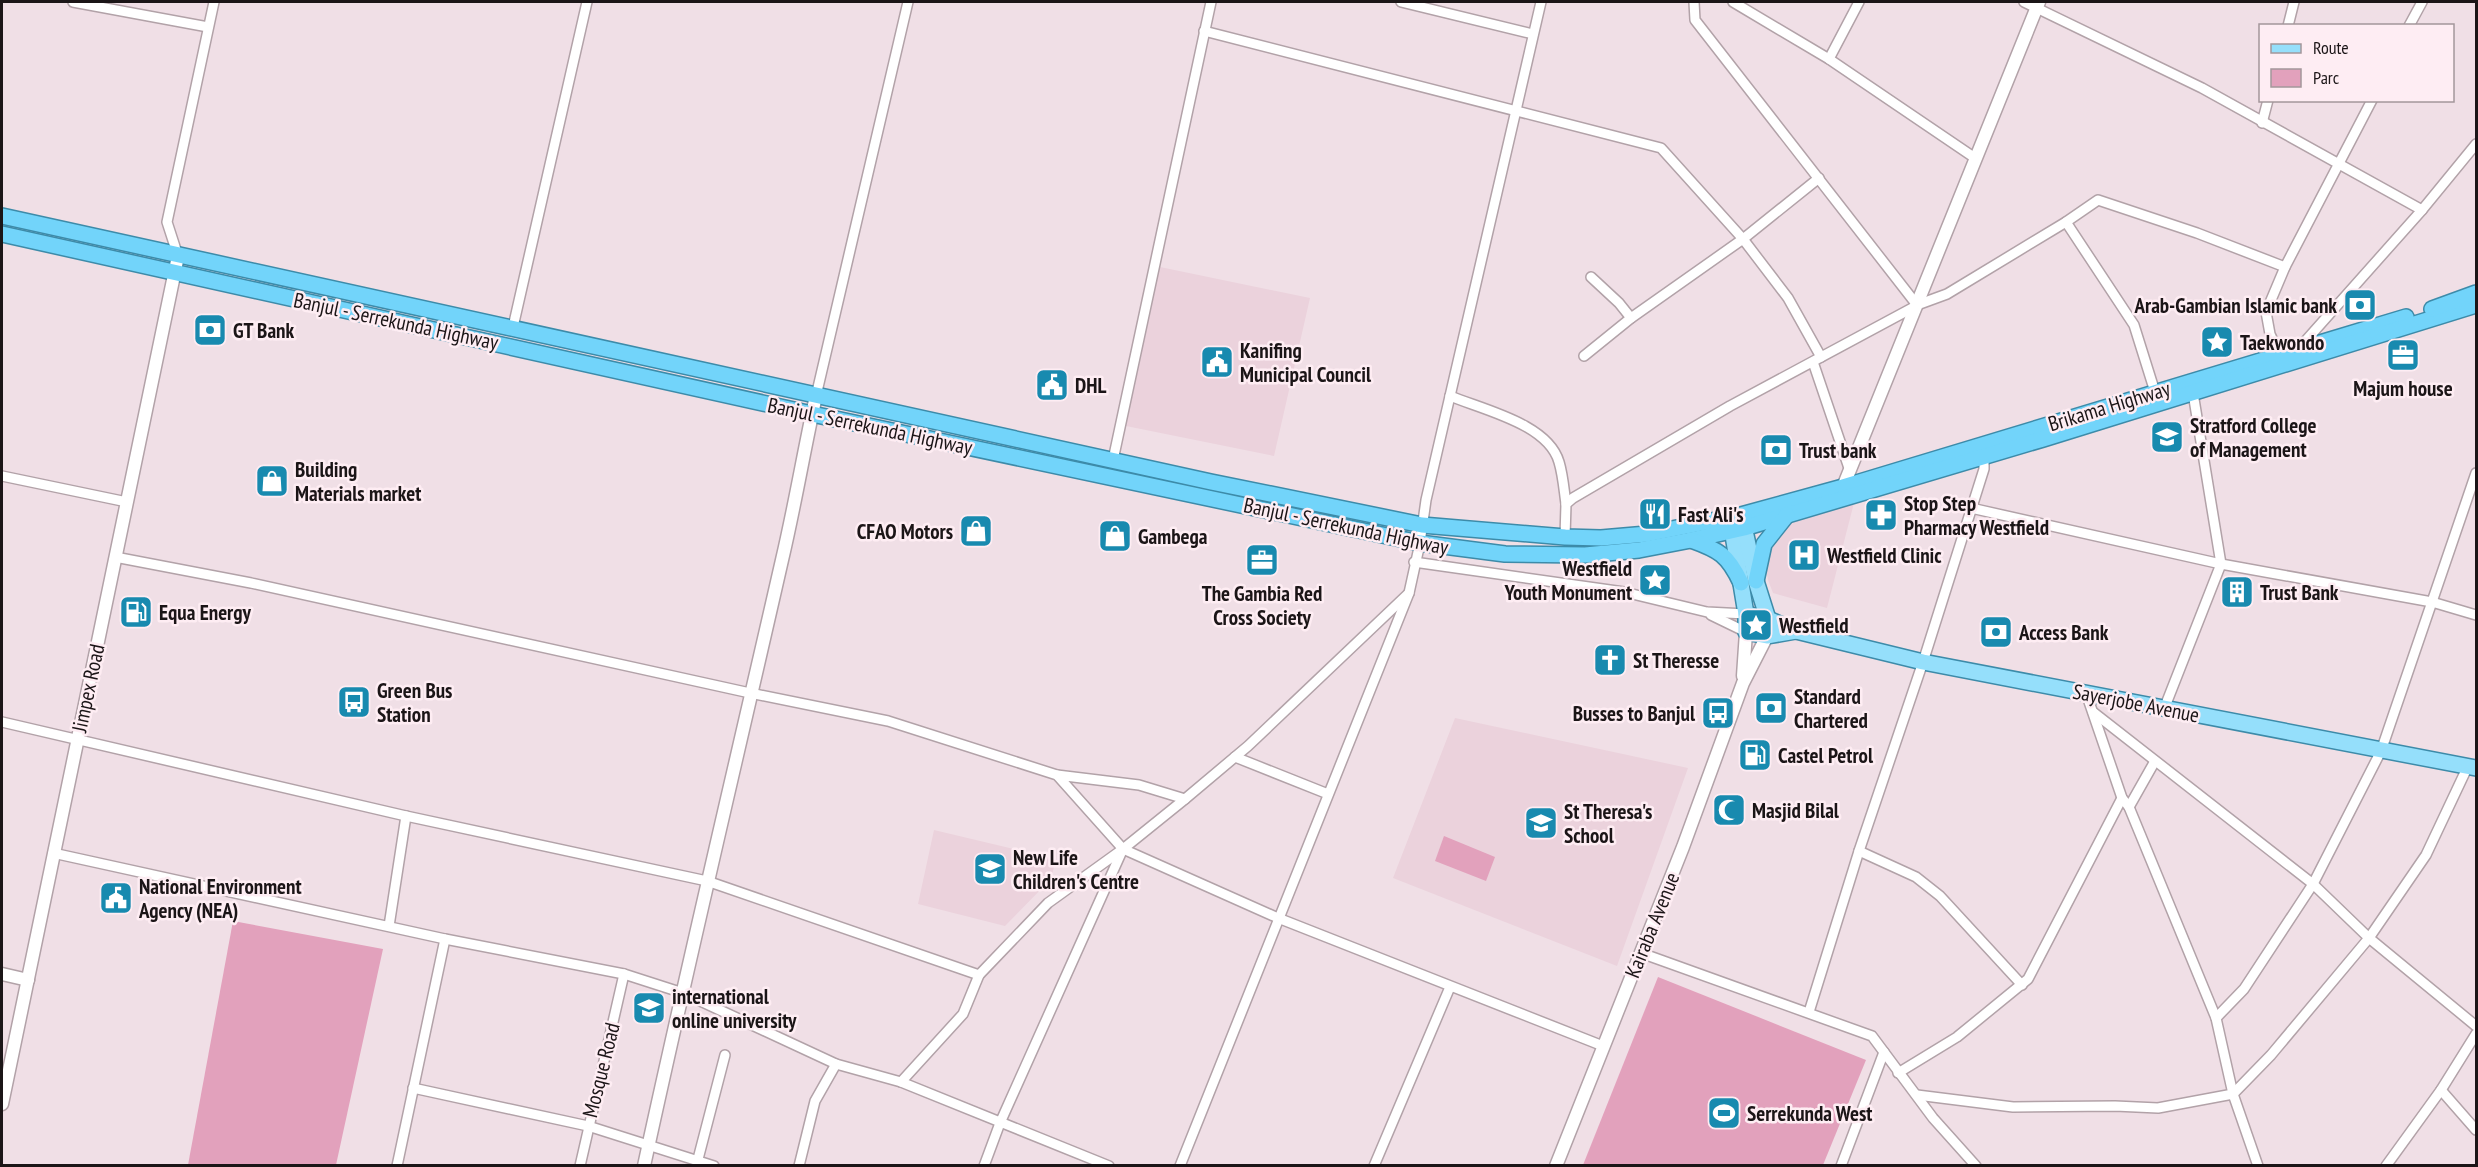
<svg xmlns="http://www.w3.org/2000/svg" width="2478" height="1167" font-family="'PT Sans Narrow',sans-serif">
	<style>
		.built { fill: #ebd2dc }
		.green { fill: #e2a1bc }
		.lines { fill: none; stroke-linecap: round; stroke-linejoin: round }
		.minor-casing { stroke: #b2a2a8; stroke-width: 12 }
		.tertiary-casing { stroke: #b2a2a8; stroke-width: 15 }
		.primary-casing { stroke: #3d8ba9; stroke-width: 18 }
		.trunk-casing { stroke: #3d8ba9; stroke-width: 18 }
		.minor { stroke: #fff; stroke-width: 9 }
		.tertiary { stroke: #fff; stroke-width: 12 }
		.primary { stroke: #95dffb; stroke-width: 15 }
		.trunk { stroke: #72d4fa; stroke-width: 15 }
		.labels { text-anchor: middle; dominant-baseline: central; stroke-width: 5; stroke-linejoin: round; paint-order: stroke }
		.poi-label { font-size: 21px; font-weight: bold; fill: #1b1517; stroke: #feedf3; text-anchor: start }
		.street-label { font-size: 21px; fill: #1b1517; stroke: #feedf3 }
	</style>
	<rect width="100%" height="100%" fill="#f0dfe6"/>
	<g class="built">
		<path d="M1160 267 1310 298 1274 456 1126 426Z"/>
		<path d="M1855 499 1827 608 1773 593 1768 580 1765 563 1769 546 1781 527Z"/>
		<path d="M1455 718 1688 768 1617 966 1393 878Z"/>
		<path d="M934 830 1056 859 1051 879 1005 926 918 904Z"/>
	</g>
	<g class="green">
		<path d="M1444 836 1495 857 1486 881 1435 861Z"/>
		<path d="M233 921 383 949 336 1165H188Z"/>
		<path d="M1658 977 1866 1060 1823 1165H1583Z"/>
	</g>
	<g class="lines">
		<defs>
			<g id="minor">
				<path d="M73 2 208 27"/>
				<path d="M1401 2 1533 34"/>
				<path d="M1694 2 1695 20 1917 305 1947 294 2066 222 2098 200 2197 233 2285 267"/>
				<path d="M1733 2 1829 59 1975 158"/>
				<path d="M2024 2 2202 88 2422 210"/>
				<path d="M2288 26 2294 2"/>
				<path d="M2409 26 2422 2"/>
				<path d="M1204 31 1661 148 1743 239 1788 298 1821 357"/>
				<path d="M1829 59 1859 2"/>
				<path d="M2262 123 2268 100"/>
				<path d="M2066 222 2134 325 2155 392"/>
				<path d="M178 256 167 222 214 2"/>
				<path d="M1591 277 1619 303 1631 318"/>
				<path d="M513 327 587 2"/>
				<path d="M2301 346 2422 210 2476 144"/>
				<path d="M1584 356 1631 318 1743 239 1819 178"/>
				<path d="M2280 356 2270 334 2266 312 2285 267 2372 100"/>
				<path d="M1813 362 1850 471"/>
				<path d="M816 396 908 2"/>
				<path d="M1450 396C1484 410 1548 424 1559 462 1563 475 1564 490 1566 504"/>
				<path d="M1113 460 1211 2"/>
				<path d="M2 476 127 502"/>
				<path d="M1971 508 2221 564 2432 602 2476 615"/>
				<path d="M1565 537 1566 504 1573 498 1730 406 1916 306"/>
				<path d="M115 557 251 583 750 693 888 721 1057 775 1123 849 1278 918 1603 1046"/>
				<path d="M1414 562 1624 592 1707 612 1746 614"/>
				<path d="M1711 615 1746 632"/>
				<path d="M2086 693 2122 798 2129 807 2216 1018"/>
				<path d="M2164 709 2221 564 2193 393"/>
				<path d="M2093 712 2313 884 2369 938 2476 1026"/>
				<path d="M2 722 406 816 707 881 979 975 1048 903 1123 849 1185 799 1248 746 1409 593"/>
				<path d="M1235 757 1328 794"/>
				<path d="M1057 775 1139 785 1185 799"/>
				<path d="M2129 807 2155 761"/>
				<path d="M1859 851 1916 877 1940 896 2022 985"/>
				<path d="M53 853 445 939 624 974 683 993 836 1064 901 1082 1109 1166"/>
				<path d="M389 926 406 816"/>
				<path d="M1641 953 1872 1036 1933 1118 1976 1166"/>
				<path d="M1809 1012 1859 851 1923 662 1984 469V453"/>
				<path d="M1898 1073 1957 1037 2028 979 2122 798"/>
				<path d="M901 1082 963 1014 979 975"/>
				<path d="M413 1088 588 1126 714 1166"/>
				<path d="M2441 1090 2476 1130"/>
				<path d="M1917 1095 2013 1107 2115 1106 2158 1108 2233 1094 2271 1055 2369 938 2426 855 2468 766"/>
				<path d="M698 1159 725 1055"/>
				<path d="M397 1166 445 939"/>
				<path d="M580 1166 624 974"/>
				<path d="M799 1166 815 1101 836 1064"/>
				<path d="M984 1166 1000 1123 1122 851"/>
				<path d="M1180 1166 1409 593 1420 543 1426 500 1541 2"/>
				<path d="M1374 1166 1450 987"/>
				<path d="M1841 1166 1884 1052"/>
				<path d="M2258 1166 2233 1094 2216 1018 2244 989 2313 884 2381 751 2476 473"/>
				<path d="M2386 1166 2441 1090 2476 1034"/>
			</g>
			<g id="tertiary">
				<path d="M1843 487 2039 2"/>
				<path d="M1743 676 1746 632"/>
				<path d="M2 974 28 980"/>
				<path d="M2 1104 178 256"/>
				<path d="M644 1166C688 963 736 762 782 560 795 505 804 450 816 396"/>
				<path d="M1556 1166 1683 847 1743 683 1767 636"/>
			</g>
			<g id="primary">
				<path d="M1730 517 1746 614V632L1767 636 1796 631"/>
				<path d="M1742 517 1756 581 1768 619V627"/>
				<path d="M1746 614 1768 619 1796 631 1923 662 2476 768"/>
			</g>
			<g id="trunk">
				<path d="M2 216 1211 482 1422 525 1565 537 1601 538 1647 534 1741 515 1843 487 2406 317"/>
				<path d="M2 234 812 414 1420 543 1505 554 1585 555 1639 550 1691 540 1744 528 2043 439 2476 305"/>
				<path d="M2432 309 2476 293"/>
				<path d="M1691 540C1719 550 1728 555 1741 583"/>
				<path d="M1756 581 1764 544 1787 515"/>
			</g>
		</defs>
		<use href="#minor" class="minor-casing"/>
		<use href="#tertiary" class="tertiary-casing"/>
		<use href="#primary" class="primary-casing"/>
		<use href="#trunk" class="trunk-casing"/>
		<use href="#minor" class="minor"/>
		<use href="#tertiary" class="tertiary"/>
		<use href="#primary" class="primary"/>
		<use href="#trunk" class="trunk"/>
	</g>
	<defs>
		<symbol id="bank-square" viewBox="-11 -11 22 22"><rect x="-9" y="-9" width="18" height="18" rx="4" fill="#188aaf" stroke="#feedf3"/><path d="M-6-4H6V4H-6ZM0-2.3a2.3 2.3 0 1 0 0 4.6a2.3 2.3 0 1 0 0-4.6Z" fill="#fff"/></symbol>
		<symbol id="sight-square" viewBox="-11 -11 22 22"><rect x="-9" y="-9" width="18" height="18" rx="4" fill="#188aaf" stroke="#feedf3"/><path d="M0-6L1.8-2.2L6-1.7L2.9 1.2L3.7 5.4L0 3.3L-3.7 5.4L-2.9 1.2L-6-1.7L-1.8-2.2Z" fill="#fff"/></symbol>
		<symbol id="office-square" viewBox="-11 -11 22 22"><rect x="-9" y="-9" width="18" height="18" rx="4" fill="#188aaf" stroke="#feedf3"/><path d="M-6-3h4V-5.5h4V-3h4V5H-6ZM-1-4.5V-3h2v-1.5ZM-6 0V1H6V0Z" fill="#fff"/></symbol>
		<symbol id="civic-square" viewBox="-11 -11 22 22"><rect x="-9" y="-9" width="18" height="18" rx="4" fill="#188aaf" stroke="#feedf3"/><path d="M-.6-6.5H3V-4.5H.6V-3L4-1V1h2V6H-6V1h2V-1L-.6-3ZM-1.2 2.5V6h2.4V2.5Z" fill="#fff"/></symbol>
		<symbol id="university-square" viewBox="-11 -11 22 22"><rect x="-9" y="-9" width="18" height="18" rx="4" fill="#188aaf" stroke="#feedf3"/><path d="M0-5L7-2L0 1L-7-2ZM-4 1L0 2.5L4 1V4Q0 6-4 4Z" fill="#fff"/></symbol>
		<symbol id="shop-square" viewBox="-11 -11 22 22"><rect x="-9" y="-9" width="18" height="18" rx="4" fill="#188aaf" stroke="#feedf3"/><path d="M-5-2.5h2.3a2.7 3.5 0 0 1 5.4 0H5L5.5 6h-11ZM-1.5-2.5h3a1.5 2.3 0 0 0-3 0Z" fill="#fff"/></symbol>
		<symbol id="restaurant-square" viewBox="-11 -11 22 22"><rect x="-9" y="-9" width="18" height="18" rx="4" fill="#188aaf" stroke="#feedf3"/><path d="M-5-6h1v4h1v-4h1v4h1v-4h1v5L-1.5 .5V6h-2V.5L-5-1ZM5-6V6H3V1.5H1.5Q1.5-4 5-6Z" fill="#fff"/></symbol>
		<symbol id="pharmacy-square" viewBox="-11 -11 22 22"><rect x="-9" y="-9" width="18" height="18" rx="4" fill="#188aaf" stroke="#feedf3"/><path d="M-2-6h4v4h4v4h-4v4h-4v-4h-4v-4h4Z" fill="#fff"/></symbol>
		<symbol id="hospital-square" viewBox="-11 -11 22 22"><rect x="-9" y="-9" width="18" height="18" rx="4" fill="#188aaf" stroke="#feedf3"/><path d="M-5-5h3v3.5h4V-5h3V5h-3V1.5h-4V5h-3Z" fill="#fff"/></symbol>
		<symbol id="building-square" viewBox="-11 -11 22 22"><rect x="-9" y="-9" width="18" height="18" rx="4" fill="#188aaf" stroke="#feedf3"/><path d="M-4-6H4V6H1V3H-1V6H-4ZM-2.5-4.3h1.7v1.8h-1.7ZM.8-4.3h1.7v1.8H.8ZM-2.5-1h1.7V.8h-1.7ZM.8-1h1.7V.8H.8Z" fill="#fff"/></symbol>
		<symbol id="fuel-square" viewBox="-11 -11 22 22"><rect x="-9" y="-9" width="18" height="18" rx="4" fill="#188aaf" stroke="#feedf3"/><path d="M-5.5-6h7V0h2V4h1.3V-2.5L3-4.5l.8-.8L6-3V5H2.5V1h-1V6h-7ZM-4.2-4.7v3.2H.2V-4.7Z" fill="#fff"/></symbol>
		<symbol id="church-square" viewBox="-11 -11 22 22"><rect x="-9" y="-9" width="18" height="18" rx="4" fill="#188aaf" stroke="#feedf3"/><path d="M-1.2-6h2.4v3.5h3.3v2.4h-3.3V6h-2.4V-.1h-3.3v-2.4h3.3Z" fill="#fff"/></symbol>
		<symbol id="bus-square" viewBox="-11 -11 22 22"><rect x="-9" y="-9" width="18" height="18" rx="4" fill="#188aaf" stroke="#feedf3"/><path d="M-5-6H5V4H4V6H2V4H-2V6H-4V4H-5ZM-3.5-4V0h7V-4ZM-3.5 1.2v1.5H-2V1.2ZM2 1.2v1.5H3.5V1.2Z" fill="#fff"/></symbol>
		<symbol id="mosque-square" viewBox="-11 -11 22 22"><rect x="-9" y="-9" width="18" height="18" rx="4" fill="#188aaf" stroke="#feedf3"/><path d="M3.5-4.9A6 6 0 1 0 3.5 4.9A5 5 0 1 1 3.5-4.9Z" fill="#fff"/></symbol>
		<symbol id="school-square" viewBox="-11 -11 22 22"><rect x="-9" y="-9" width="18" height="18" rx="4" fill="#188aaf" stroke="#feedf3"/><path d="M0-5L7-2L0 1L-7-2ZM-4 1L0 2.5L4 1V4Q0 6-4 4Z" fill="#fff"/></symbol>
		<symbol id="stadium-square" viewBox="-11 -11 22 22"><rect x="-9" y="-9" width="18" height="18" rx="4" fill="#188aaf" stroke="#feedf3"/><path d="M0-5a6.5 5 0 1 0 0 10a6.5 5 0 1 0 0-10ZM-3.5-1.8h7v3.6h-7Z" fill="#fff"/></symbol>
	</defs>
	<g fill-rule="evenodd">
		<use href="#bank-square" x="2341" y="286" width="38" height="38"/>
		<use href="#bank-square" x="191" y="311" width="38" height="38"/>
		<use href="#sight-square" x="2198" y="323" width="38" height="38"/>
		<use href="#office-square" x="2384" y="336" width="38" height="38"/>
		<use href="#civic-square" x="1198" y="343" width="38" height="38"/>
		<use href="#civic-square" x="1033" y="366" width="38" height="38"/>
		<use href="#university-square" x="2148" y="418" width="38" height="38"/>
		<use href="#bank-square" x="1757" y="431" width="38" height="38"/>
		<use href="#shop-square" x="253" y="462" width="38" height="38"/>
		<use href="#restaurant-square" x="1636" y="495" width="38" height="38"/>
		<use href="#pharmacy-square" x="1862" y="496" width="38" height="38"/>
		<use href="#shop-square" x="957" y="512" width="38" height="38"/>
		<use href="#shop-square" x="1096" y="517" width="38" height="38"/>
		<use href="#hospital-square" x="1785" y="536" width="38" height="38"/>
		<use href="#office-square" x="1243" y="541" width="38" height="38"/>
		<use href="#sight-square" x="1636" y="561" width="38" height="38"/>
		<use href="#building-square" x="2218" y="573" width="38" height="38"/>
		<use href="#fuel-square" x="117" y="593" width="38" height="38"/>
		<use href="#sight-square" x="1737" y="606" width="38" height="38"/>
		<use href="#bank-square" x="1977" y="613" width="38" height="38"/>
		<use href="#church-square" x="1591" y="641" width="38" height="38"/>
		<use href="#bus-square" x="335" y="683" width="38" height="38"/>
		<use href="#bank-square" x="1752" y="689" width="38" height="38"/>
		<use href="#bus-square" x="1699" y="694" width="38" height="38"/>
		<use href="#fuel-square" x="1736" y="736" width="38" height="38"/>
		<use href="#mosque-square" x="1710" y="791" width="38" height="38"/>
		<use href="#school-square" x="1522" y="804" width="38" height="38"/>
		<use href="#school-square" x="971" y="850" width="38" height="38"/>
		<use href="#civic-square" x="97" y="879" width="38" height="38"/>
		<use href="#university-square" x="630" y="989" width="38" height="38"/>
		<use href="#stadium-square" x="1705" y="1094" width="38" height="38"/>
	</g>
	<g class="labels">
		<g class="poi-label">
			<text x="2337" y="305" text-anchor="end">Arab-Gambian Islamic bank</text>
			<text x="233" y="330">GT Bank</text>
			<text x="2240" y="342">Taekwondo</text>
			<text x="1240" y="350">Kanifing<tspan x="1240" dy="24">Municipal Council</tspan></text>
			<text x="1075" y="385">DHL</text>
			<text x="2403" y="388" text-anchor="middle">Majum house</text>
			<text x="2190" y="425">Stratford College<tspan x="2190" dy="24">of Management</tspan></text>
			<text x="1799" y="450">Trust bank</text>
			<text x="295" y="469">Building<tspan x="295" dy="24">Materials market</tspan></text>
			<text x="1904" y="503">Stop Step<tspan x="1904" dy="24">Pharmacy Westfield</tspan></text>
			<text x="1678" y="514">Fast Ali's</text>
			<text x="953" y="531" text-anchor="end">CFAO Motors</text>
			<text x="1138" y="536">Gambega</text>
			<text x="1827" y="555">Westfield Clinic</text>
			<text x="1632" y="568" text-anchor="end">Westfield<tspan x="1632" dy="24">Youth Monument</tspan></text>
			<text x="2260" y="592">Trust Bank</text>
			<text x="1262" y="593" text-anchor="middle">The Gambia Red<tspan x="1262" dy="24">Cross Society</tspan></text>
			<text x="159" y="612">Equa Energy</text>
			<text x="1779" y="625">Westfield</text>
			<text x="2019" y="632">Access Bank</text>
			<text x="1633" y="660">St Theresse</text>
			<text x="377" y="690">Green Bus<tspan x="377" dy="24">Station</tspan></text>
			<text x="1794" y="696">Standard<tspan x="1794" dy="24">Chartered</tspan></text>
			<text x="1695" y="713" text-anchor="end">Busses to Banjul</text>
			<text x="1778" y="755">Castel Petrol</text>
			<text x="1752" y="810">Masjid Bilal</text>
			<text x="1564" y="811">St Theresa's<tspan x="1564" dy="24">School</tspan></text>
			<text x="1013" y="857">New Life<tspan x="1013" dy="24">Children's Centre</tspan></text>
			<text x="139" y="886">National Environment<tspan x="139" dy="24">Agency (NEA)</tspan></text>
			<text x="672" y="996">international<tspan x="672" dy="24">online university</tspan></text>
			<text x="1747" y="1113">Serrekunda West</text>
		</g>
		<g class="street-label">
			<text transform="translate(396 321) rotate(12)">Banjul - Serrekunda Highway</text>
			<text transform="translate(2109 406) rotate(-17)">Brikama Highway</text>
			<text transform="translate(870 426) rotate(12)">Banjul - Serrekunda Highway</text>
			<text transform="translate(1346 526) rotate(12)">Banjul - Serrekunda Highway</text>
			<text transform="translate(88 688) rotate(-78)">Jimpex Road</text>
			<text transform="translate(2136 703) rotate(11)">Sayerjobe Avenue</text>
			<text transform="translate(1652 925) rotate(-68)">Kairaba Avenue</text>
			<text transform="translate(601 1070) rotate(-76)">Mosque Road</text>
		</g>
	</g>
	<rect width="2478" height="1167" fill="none" stroke="#1b1517" stroke-width="6"/>
	<rect x="2259" y="24" width="195" height="78" fill="#feedf3" stroke="#a3979b" stroke-width="1.5"/>
	<rect x="2271" y="44" width="30" height="9" fill="#95dffb" stroke="#a3979b" stroke-width="1.5"/>
	<text x="2313" y="54" font-size="18" fill="#1b1517">Route</text>
	<rect x="2271" y="69" width="30" height="18" fill="#e2a1bc" stroke="#a3979b" stroke-width="1.5"/>
	<text x="2313" y="84" font-size="18" fill="#1b1517">Parc</text>
</svg>
